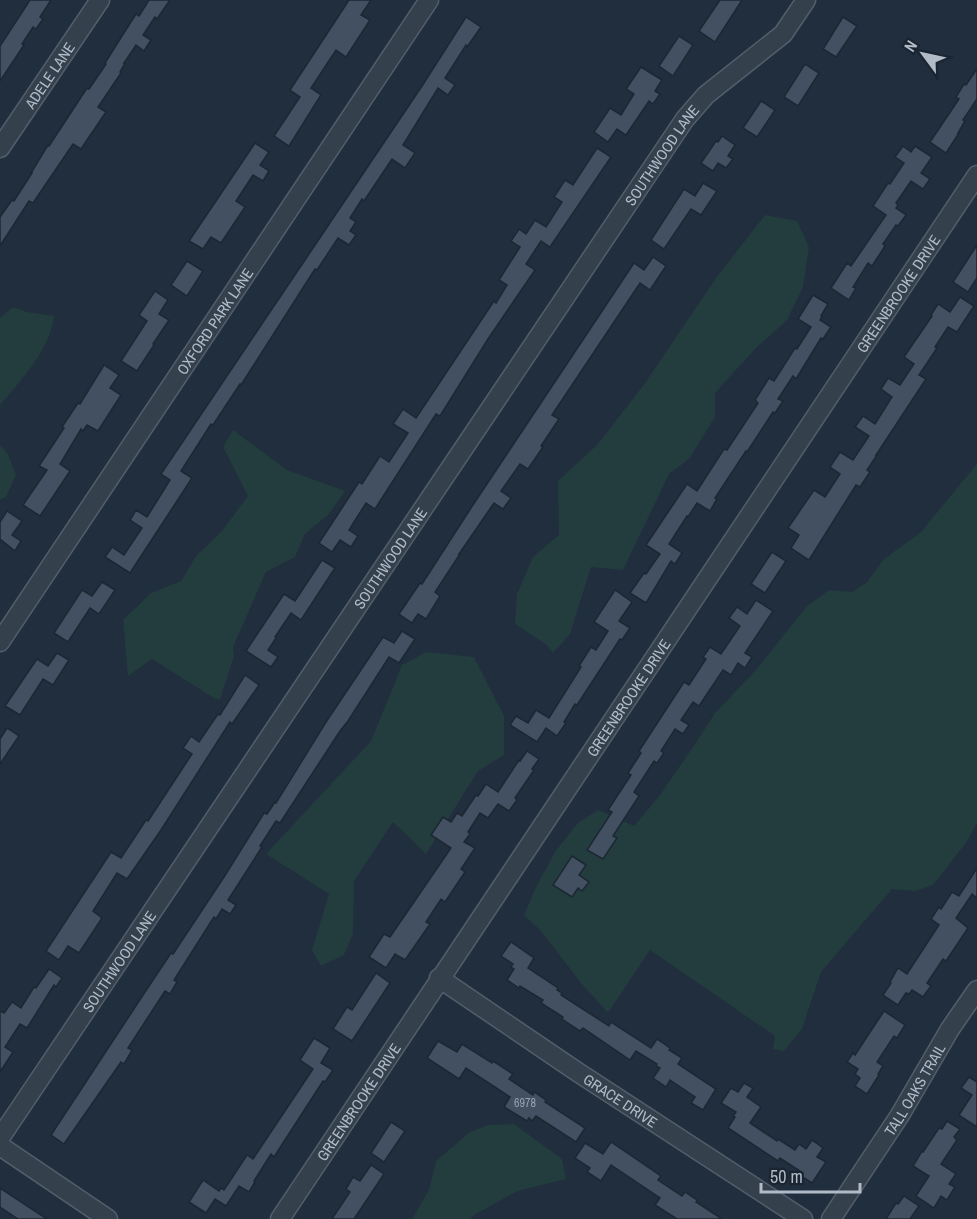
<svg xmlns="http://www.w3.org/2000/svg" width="977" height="1219" font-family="'Archivo Narrow',sans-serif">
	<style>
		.green { fill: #233c3e }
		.building { fill: #425061; stroke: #1d2734; stroke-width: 1.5 }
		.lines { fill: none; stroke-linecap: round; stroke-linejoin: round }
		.minor-casing { stroke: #545e6b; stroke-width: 21 }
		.minor { stroke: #35404d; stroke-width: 18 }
		.labels { text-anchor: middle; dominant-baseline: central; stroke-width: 6; stroke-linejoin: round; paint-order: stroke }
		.number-label { font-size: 12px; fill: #95a0ae }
		.street-label { font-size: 15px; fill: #b1bbc8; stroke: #1b2532 }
	</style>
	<rect width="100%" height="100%" fill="#212e3d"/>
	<g class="green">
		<path d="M765 215 797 221 809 247 803 287 787 320 755 349 715 393V417L689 459 669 474 623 570 591 567 570 634 553 653 547 645 515 624 517 594 533 557 559 535 558 481 598 444 645 383 716 278Z"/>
		<path d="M13 307 27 312 54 316C50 350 21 380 0 405V318Z"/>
		<path d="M233 430 287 470 345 491 329 514 305 534 295 557 266 572 233 647 234 656 220 700 214 698 152 659 128 676 123 620 151 593 181 581 196 556 221 532 248 496 223 447Z"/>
		<path d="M0 445 8 454 16 475 6 497 0 500Z"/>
		<path d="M977 464V823L966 843 933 885 915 891 892 889 821 972 802 1029 784 1051 773 1049 775 1036 650 950 608 1013 581 983 541 931 524 915 536 887 556 850 578 823 598 810 634 826 660 795 693 747 715 713 756 670 806 607 829 590 852 592 867 582 884 559 920 533Z"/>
		<path d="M426 652 474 657 504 716V755L478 771 426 854 393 822 354 881 353 934 344 955 321 966 312 950 329 894 266 854 371 741 402 665Z"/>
		<path d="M514 1124 562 1159 566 1179 518 1191 474 1215 470 1219H412L429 1190 436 1161 470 1132 488 1125Z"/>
	</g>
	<g class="building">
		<path d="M30 0H51L40 17 43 19 36 29 33 27 22 44 24 45 0 81V46Z"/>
		<path d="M149 0H170L157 19 155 17 143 35 151 40 144 51 136 45 124 63H125L120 72 121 73 98 107 106 112 81 149 73 144 33 203 29 201 0 246V217L12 200 14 201 32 173H31L48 145 49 146 87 88 89 89 106 64 105 63 115 47 136 14 139 16Z"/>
		<path d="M349 0H371L361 15 370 20 346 57 336 50 311 88 321 95 289 146 274 136 300 97 290 90Z"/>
		<path d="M720 0H742L715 42 699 31Z"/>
		<path d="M466 17 481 27 467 47 466 45 445 78 455 85 448 95 438 88 403 145 415 153 405 168 392 159 364 201 362 199 350 218 356 222 350 231 356 235 349 245 338 238 317 270 315 269 241 385 240 384 213 425 211 424 181 471 192 478 130 573 105 557 112 547 124 555 142 528 130 520 136 510 147 517 170 480 161 474 422 86Z"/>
		<path d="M843 17 857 26 836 57 823 49Z"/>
		<path d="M679 36 693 45 673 76 659 66Z"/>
		<path d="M805 64 819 73 798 106 784 97Z"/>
		<path d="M641 67 662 80 655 91 660 94 653 104 649 101 626 135 617 129 608 142 594 132 610 108 621 115 634 94 626 89Z"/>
		<path d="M977 69V99L963 120 965 121 958 133H959L946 153 930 142 959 99 956 97 964 84 966 85Z"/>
		<path d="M761 101 775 110 757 137 743 128Z"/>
		<path d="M722 136 735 145 728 156 733 159 726 168 718 163 713 171 701 163 716 141 718 142Z"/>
		<path d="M255 143 269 152 260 165 269 171 263 181 253 175 236 201 245 207 221 243 211 237 203 249 189 241Z"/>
		<path d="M903 146 911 152 915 146 932 157 921 173 930 179 923 189 911 181 896 203 898 205 896 208 906 215 898 226 896 225 883 244 885 246 872 266 868 263 853 287 856 288 849 300 831 288 847 263 851 266 886 215 873 206 888 183 890 184 904 163 895 157Z"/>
		<path d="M597 148 611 157 550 247 541 241 526 264 535 270 488 339 440 416 436 414 375 509 366 503 349 530 358 536 351 547 340 540 332 552 319 543 359 482 362 484 380 456 389 462 408 433 393 424 403 409 416 418 494 301 496 303 507 285 499 280 520 247 511 241 519 229 526 234 535 220 546 227 562 202 554 197 565 180 573 185Z"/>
		<path d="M703 183 717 191 701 215 691 209 664 249 651 240 684 189 695 196Z"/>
		<path d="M977 245V278L968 292 953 282Z"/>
		<path d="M653 257 666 266 650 290 640 283 552 415 559 419 541 446 543 447 528 469 520 464 501 491 511 498 503 509 494 503 459 554H460L435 592 440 596 426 619 418 614 412 623 399 614 420 583 422 584 469 511 634 263 644 270Z"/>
		<path d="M187 261 203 271 187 296 171 285Z"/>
		<path d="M155 291 168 300 159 314 169 320 153 344 154 345 137 371 121 361 147 321 139 315Z"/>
		<path d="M813 295 828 304 821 316 822 317 820 320 831 327 823 339 821 338 796 379 793 376 778 399 783 401 775 413 773 412 747 452 746 451 715 498 717 499 710 511 697 503 688 517 687 516 669 544 682 553 675 564 671 561 646 603 630 593 644 573 646 574 660 554 646 545 687 484 697 491 724 449 727 450 758 403 755 400 769 378 774 381 795 348 797 349 811 327 798 319Z"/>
		<path d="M960 297 974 306 957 332 948 327 935 347 937 348 919 375 926 379 876 455H877L867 470 870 472 860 487 856 485 809 560 791 548 799 535 788 528 814 490 825 497 840 474 830 467 840 452 853 460 869 436 855 427 863 416 875 424 892 397 881 389 888 378 900 385 914 364 904 357 932 316 931 315 938 304 950 312Z"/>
		<path d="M104 365 119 375 110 388 121 395 98 431 87 425 83 431 81 429 60 464 70 471 40 516 23 505 47 470 39 466 64 428 62 427 78 403 80 404Z"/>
		<path d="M7 511 22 521 12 535 21 541 15 551 0 539V522Z"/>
		<path d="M772 552 786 561 765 593 751 584Z"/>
		<path d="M322 560 335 568 301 620 291 613 275 637 276 638 268 650 278 657 271 667 246 651 284 594 295 601Z"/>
		<path d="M102 582 115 590 99 614 90 608 68 642 54 633 82 590 92 596Z"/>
		<path d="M615 590 632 602 619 621 630 628 622 640 620 639 577 705 575 704 564 722 566 723 557 736 546 728 537 742 510 725 516 716 528 723 536 710 549 718 581 667 579 666 591 647 596 650 608 631 594 622Z"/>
		<path d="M756 600 773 611 745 653 752 657 745 668 738 663 731 675 723 670 699 706 693 702 681 720 689 725 683 734 675 729 661 751 664 753 657 763 654 761 634 792 639 796 613 836 617 838 603 859 587 850 612 812 608 810 631 775 628 773 641 753 639 751 684 682 689 685 706 659 703 657 710 647 721 654 740 626 729 618 737 607 747 614Z"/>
		<path d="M402 631 415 639 399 663 389 657 348 721 340 731 280 823 276 821 260 846 262 847 228 900 236 905 230 914 222 909 216 919 214 917 174 980 177 982 170 994 165 991 128 1048 132 1050 124 1064 121 1062 64 1144 51 1135 147 989 171 953 173 954 224 877 264 813 267 814 275 802 276 803 326 722 383 637 394 643Z"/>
		<path d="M57 653 69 660 53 685 43 679 20 715 5 706 37 659 48 666Z"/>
		<path d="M245 675 259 685 232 724 230 722 161 830 127 879 117 873 93 911 102 918 79 953 68 946 59 960 46 951 111 852 121 858 146 820 148 821 192 754 183 748 191 736 199 742 218 714 220 715Z"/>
		<path d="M7 728 19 736 0 764V739Z"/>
		<path d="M527 751 539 759 532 769 534 770 515 798 517 800 509 811 498 804 488 818 480 813 468 832 470 834 464 842 475 848 461 869 465 872 445 902 441 899 426 922 430 924 405 960 395 954 386 968 369 957 384 934 390 937 451 848 431 835 443 817 451 822 457 813 462 816 476 795 478 796 486 784 498 792 519 760 520 761Z"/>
		<path d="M572 856 586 865 579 875 589 882 582 891 578 888 572 897 553 885Z"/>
		<path d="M977 868V898L972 894 956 918 968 928 946 961 943 959 927 983 931 986 923 997 912 990 909 994 906 993 898 1005 883 995 891 983 890 982 898 968 907 974 939 925 931 919 939 907 941 909 952 892 959 896Z"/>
		<path d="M511 942 534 958 528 968 558 988 557 990 562 993 561 995 609 1026 611 1022 651 1048 657 1039 670 1048 669 1050 682 1058 678 1064 716 1089 703 1110 691 1103 695 1097 670 1080 666 1087 653 1078 660 1068 656 1066 657 1064 636 1051 630 1060 583 1028 580 1031 562 1019 563 1017 541 1003 543 1000 520 986 519 988 507 980 514 969 511 967 513 964 501 956Z"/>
		<path d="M49 969 62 978 56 987 54 985 27 1028 20 1024 5 1047 13 1052 0 1072V1011L4 1013 12 1002 21 1008 34 987 36 988Z"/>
		<path d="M376 973 390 983 352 1041 333 1029 347 1007 352 1010Z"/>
		<path d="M884 1011 905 1025 897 1038 894 1036 877 1062 883 1066 878 1074 879 1075 867 1094 855 1086 860 1078 855 1074 858 1069 847 1062 853 1053 855 1055Z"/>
		<path d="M314 1038 330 1048 321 1063 333 1070 325 1082 323 1081 274 1157 271 1154 254 1181 255 1182 249 1192 239 1186 226 1206 215 1199 206 1213 189 1202 203 1180 219 1191 221 1188 224 1190 247 1155 253 1159 313 1069 300 1060Z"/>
		<path d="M438 1041 457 1052 462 1044 492 1063 493 1061 513 1074 509 1079 533 1095 534 1092 546 1100 545 1102 585 1128 576 1142 536 1116 532 1121 529 1118 527 1121 504 1107 510 1097 466 1068 459 1079 427 1058Z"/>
		<path d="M969 1077 977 1082V1127L959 1115 972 1095 961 1088Z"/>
		<path d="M744 1083 753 1088 747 1097 761 1107 750 1123 777 1141 778 1139 795 1150 799 1144 806 1149 812 1140 823 1148 817 1157 826 1162 812 1183 801 1176 803 1173 780 1158 778 1161 728 1128 735 1117 733 1116 736 1112 721 1103 731 1088 738 1092Z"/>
		<path d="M947 1121 960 1129 954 1137 957 1140 941 1164 956 1174 949 1184 955 1187 947 1200 941 1196 934 1208 916 1196 929 1176 913 1166 922 1151 923 1152 939 1128 942 1129Z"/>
		<path d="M391 1122 405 1131 384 1162 371 1153Z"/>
		<path d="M611 1142 661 1176 658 1180 682 1196 685 1192 697 1200 696 1202 722 1219H677L655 1205 660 1198 611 1165 601 1181 587 1172 590 1168 575 1158 585 1143 603 1154Z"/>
		<path d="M371 1165 384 1174 354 1219H332L350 1192 346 1189 353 1177 360 1181Z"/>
		<path d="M0 1188 27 1206 47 1219H18L0 1207Z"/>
		<path d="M904 1196 919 1206 910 1219H886L896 1203 898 1204Z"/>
	</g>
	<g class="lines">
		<defs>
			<g id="minor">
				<path id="s1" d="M0 148 100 0"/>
				<path id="s2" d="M0 642 429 0"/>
				<path id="s3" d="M439 978 579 1073 803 1219"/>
				<path id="s4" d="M0 1138 685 119 706 95 783 34 806 0"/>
				<path d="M0 1146 108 1219"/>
				<path id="s5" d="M280 1219 977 175"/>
				<path id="s6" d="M831 1219 900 1115 950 1029 977 990"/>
			</g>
		</defs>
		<use href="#minor" class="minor-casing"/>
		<use href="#minor" class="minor"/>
	</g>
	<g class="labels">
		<g class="number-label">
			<text x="525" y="1103">6978</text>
		</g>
		<g class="street-label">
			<text stroke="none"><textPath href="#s1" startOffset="88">ADELE LANE</textPath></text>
			<text stroke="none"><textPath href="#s4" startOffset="1185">SOUTHWOOD LANE</textPath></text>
			<text stroke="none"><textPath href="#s5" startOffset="1113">GREENBROOKE DRIVE</textPath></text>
			<text stroke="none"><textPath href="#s2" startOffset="386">OXFORD PARK LANE</textPath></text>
			<text stroke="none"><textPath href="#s4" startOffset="699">SOUTHWOOD LANE</textPath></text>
			<text stroke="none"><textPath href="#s5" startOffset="627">GREENBROOKE DRIVE</textPath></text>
			<text stroke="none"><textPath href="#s4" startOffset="213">SOUTHWOOD LANE</textPath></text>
			<text stroke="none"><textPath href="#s6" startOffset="154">TALL OAKS TRAIL</textPath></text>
			<text stroke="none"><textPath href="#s3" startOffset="219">GRACE DRIVE</textPath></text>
			<text stroke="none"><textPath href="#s5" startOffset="141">GREENBROOKE DRIVE</textPath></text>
		</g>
	</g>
	<g transform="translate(923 54) rotate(303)" stroke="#1b2532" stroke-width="4.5" paint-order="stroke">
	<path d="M0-4.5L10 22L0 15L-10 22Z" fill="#b1bbc8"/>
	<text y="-9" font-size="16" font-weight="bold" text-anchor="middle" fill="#b1bbc8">N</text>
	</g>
	<path d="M761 1183v9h99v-9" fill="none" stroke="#b1bbc8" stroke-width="3"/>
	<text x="770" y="1183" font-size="18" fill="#b1bbc8" stroke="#1b2532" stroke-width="4.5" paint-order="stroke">50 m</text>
</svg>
